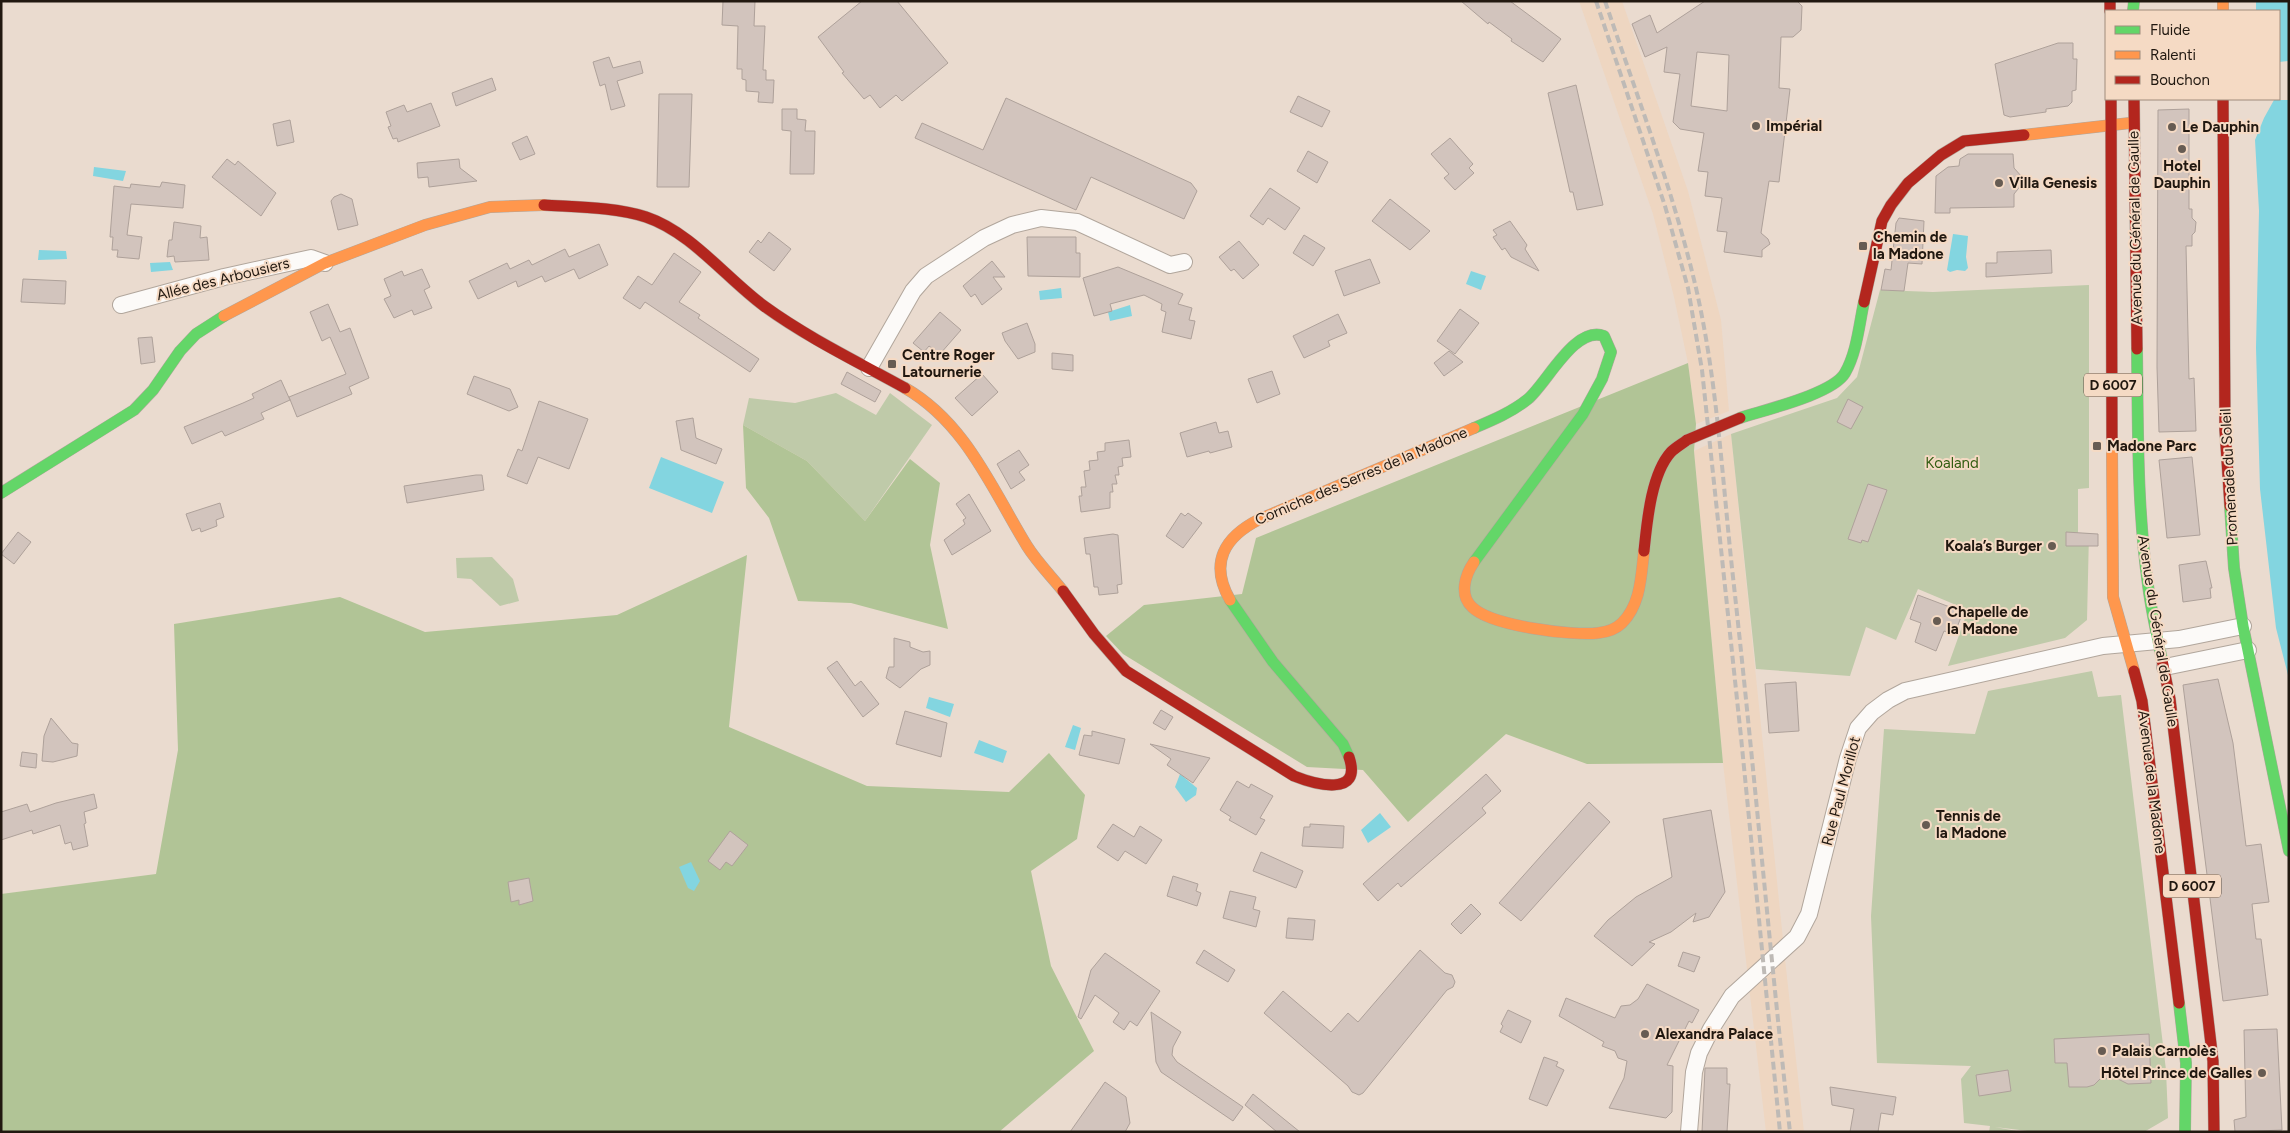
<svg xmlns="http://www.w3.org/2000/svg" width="2290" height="1133" font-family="Figtree,sans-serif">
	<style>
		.built { fill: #eed6c1 }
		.green { fill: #bfcaa9 }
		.forest { fill: #b1c496 }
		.water { fill: #83d5e0 }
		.building { fill: #d2c4bd; stroke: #aea19a; fill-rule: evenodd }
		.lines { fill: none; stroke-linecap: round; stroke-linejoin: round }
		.street-casing { stroke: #b1a69c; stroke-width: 18 }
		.fast-casing { stroke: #b1a69c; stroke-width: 12 }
		.slow-casing { stroke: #b1a69c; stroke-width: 12 }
		.jam-casing { stroke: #b1a69c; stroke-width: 12 }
		.street { stroke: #fcfaf8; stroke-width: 16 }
		.fast { stroke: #63d668; stroke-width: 11 }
		.slow { stroke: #ff974d; stroke-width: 11 }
		.jam { stroke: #b3261e; stroke-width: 11 }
		.rail { stroke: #bebab6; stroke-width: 4; stroke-dasharray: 8 4; stroke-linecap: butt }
		.jam-bridge-casing { stroke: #b1a69c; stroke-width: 12; stroke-linecap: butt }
		.jam-bridge { stroke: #b3261e; stroke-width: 11 }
		.poi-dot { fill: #675c53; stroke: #f5dac4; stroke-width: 2 }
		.labels { text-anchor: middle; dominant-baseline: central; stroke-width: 4; stroke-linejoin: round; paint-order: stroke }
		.shield { fill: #f5dac4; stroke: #615246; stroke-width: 1 }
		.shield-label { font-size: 14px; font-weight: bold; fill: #211810 }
		.poi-label { font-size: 15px; font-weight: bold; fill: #211810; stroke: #f5dac4; text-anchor: start }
		.street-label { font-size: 15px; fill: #211810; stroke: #f5dac4 }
		.park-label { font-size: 15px; fill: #315d11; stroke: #f5dac4 }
	</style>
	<rect width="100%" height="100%" fill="#eadbcf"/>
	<g class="built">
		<path d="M1579 1H1622L1688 191 1721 320 1729 411 1696 424 1688 363 1674 297 1653 214Z"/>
		<path d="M1731 434 1785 959 1804 1132H1766L1723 763 1694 451Z"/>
	</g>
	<g class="green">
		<path d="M2089 285V488L2078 489V533H2089L2087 620 2065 638 1948 666 1968 610 1918 589 1896 640 1866 627 1850 676 1756 669 1731 434 1837 398 1857 377 1880 290 1933 292Z"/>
		<path d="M836 393 876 415 890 393 932 425 865 521 807 461 743 425 749 398 795 403Z"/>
		<path d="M492 557 513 579 519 601 500 606 471 579 457 578 456 558Z"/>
		<path d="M2092 671 2098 697 2121 695 2166 1070 2168 1118 2144 1132H2037L1995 1127 2022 1132H1989L1990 1126 1964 1123 1961 1079 1971 1066 1877 1063 1871 916 1884 729 1975 734 1988 691Z"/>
	</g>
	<g class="forest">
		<path d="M1688 363 1696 424 1694 451 1723 763 1587 764 1506 734 1408 822 1363 770 1307 767 1123 654 1106 636 1144 605 1242 594 1256 538Z"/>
		<path d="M743 425 807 461 865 521 910 459 940 483 930 545 948 629 851 603 798 601 769 518 746 488Z"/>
		<path d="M747 555 729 727 867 786 1009 792 1049 753 1085 795 1077 839 1031 871 1051 966 1094 1051 999 1132H1V894L156 874 178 750 174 624 340 597 425 632 617 615Z"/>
	</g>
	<g class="water">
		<path d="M2256 1H2289V61L2279 62V11H2256Z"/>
		<path d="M2274 100H2289V679L2276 628 2260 489 2256 348 2259 211 2255 140 2264 118Z"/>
		<path d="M94 167 126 171 123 181 93 176Z"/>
		<path d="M1953 234 1968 236 1966 257 1968 268 1965 271 1957 270 1950 272 1947 270Z"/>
		<path d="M39 250 66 251 67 259 38 260Z"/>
		<path d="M170 262 173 270 151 272 150 263Z"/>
		<path d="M1471 271 1486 276 1481 290 1466 284Z"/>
		<path d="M1061 288 1062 298 1040 300 1039 291Z"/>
		<path d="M1130 305 1132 316 1110 321 1108 312Z"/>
		<path d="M661 457 724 482 712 513 649 488Z"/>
		<path d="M929 697 954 704 950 717 926 708Z"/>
		<path d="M1073 725 1081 728 1075 750 1065 747Z"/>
		<path d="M979 740 1007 751 1003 763 974 753Z"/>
		<path d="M1180 774 1197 788 1196 795 1186 802 1175 787Z"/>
		<path d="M1380 813 1391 827 1368 843 1361 830Z"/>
		<path d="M691 862 700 881 694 891 688 888 679 867Z"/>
	</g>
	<g class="building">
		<path d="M723 1H755L754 26H765L763 70H766V80H774L773 103 758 102 759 92 746 91V80L742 79V69H737L738 26 722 25Z"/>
		<path d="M862 1H897L948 63 902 101 896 95 880 108 870 95 864 99 842 73 844 72 818 37Z"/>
		<path d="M1461 1H1510L1561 39 1543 62 1511 41 1512 39 1489 22 1488 24Z"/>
		<path d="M1705 1H1797L1802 6 1801 30 1793 37H1781L1779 88 1790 89 1779 182 1769 181 1761 233 1768 239 1770 244 1762 250V257L1724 252 1727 232 1717 231 1722 198 1705 196 1708 172 1698 171 1704 133 1680 129 1673 122 1680 74 1664 72 1667 47 1645 57 1632 24 1650 15 1657 33ZM1697 52 1729 55 1727 111 1691 106Z"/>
		<path d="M2058 43H2073V59H2077L2076 90 2072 91V102L2068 106 2046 109V112L2010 117 2004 115 1995 64Z"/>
		<path d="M609 57 613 68 640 61 643 73 617 81 625 106 611 110 605 84 600 86 593 62Z"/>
		<path d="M492 78 496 90 456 106 452 93Z"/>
		<path d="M1576 85 1603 205 1577 210 1573 192H1570L1548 93Z"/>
		<path d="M659 94H692L689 187H657Z"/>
		<path d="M1298 96 1330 111 1322 127 1290 112Z"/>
		<path d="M1006 98 1191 183 1197 191 1184 219 1091 177 1076 210 915 138 922 123 983 150Z"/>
		<path d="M431 103 440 126 398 142 397 138 393 139 388 127 391 126 386 112 404 105 407 112Z"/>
		<path d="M782 109H797V119L806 120 805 131H815L814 174H790L791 131 782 130Z"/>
		<path d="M2189 109V209H2192V218L2196 222 2195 232 2192 235V246H2186L2189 379 2194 378 2196 431 2159 432 2157 367 2158 110Z"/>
		<path d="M290 120 294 142 277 146 273 124Z"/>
		<path d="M527 136 535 154 520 160 512 143Z"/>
		<path d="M1450 138 1473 164 1469 168 1474 173 1455 190 1444 178 1449 174 1431 154Z"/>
		<path d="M1308 151 1328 162 1317 183 1297 171Z"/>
		<path d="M1968 154H2013L2014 168 2022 177V184L2014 194V207L1950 208V213H1935L1936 176 1948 167 1959 166 1960 159Z"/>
		<path d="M227 159 235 165 238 161 276 193 261 216 212 177Z"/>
		<path d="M459 159 460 168 477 181 429 187 428 177 418 178 417 163Z"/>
		<path d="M162 182 185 185 183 208 131 204 127 235 142 237 139 259 117 257 118 250H112L113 237H110L114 186 130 188 131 184 160 187Z"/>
		<path d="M1270 188 1300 208 1285 230 1268 218 1263 225 1250 216Z"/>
		<path d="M341 194 352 199 358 225 338 230 331 201 334 197Z"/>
		<path d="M1390 199 1430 231 1410 250 1372 221Z"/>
		<path d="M1899 218 1924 221 1922 264 1908 263 1904 291 1881 290 1885 269 1891 270 1896 223Z"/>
		<path d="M1510 221 1527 245 1525 249 1539 271 1511 257 1505 248 1502 250 1493 237 1497 235 1493 230Z"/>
		<path d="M174 222 201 226 200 238 207 237 209 260 175 262 174 256 167 257 169 240H172Z"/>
		<path d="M769 232 791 249 774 271 749 252 758 240 761 243Z"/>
		<path d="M1304 235 1325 248 1313 266 1293 253Z"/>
		<path d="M1027 237H1076V253H1080V277L1028 276Z"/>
		<path d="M1239 241 1259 265 1243 279 1234 269 1231 271 1219 257Z"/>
		<path d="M599 244 608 265 579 279 574 269 545 282 542 276 518 287 516 281 478 299 469 281 507 263 510 269 529 260 532 265 565 249 569 257Z"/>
		<path d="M2051 250 2052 273 1986 277V263H1997V252Z"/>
		<path d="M674 253 701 272 679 302 700 315 698 318 759 359 750 372 645 302 640 309 623 298 638 276 652 285Z"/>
		<path d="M1370 259 1380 283 1344 296 1335 271Z"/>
		<path d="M992 261 1005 277H993L1002 289 982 305 975 294 971 297 963 286Z"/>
		<path d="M1118 267 1183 294 1178 304 1192 308 1189 320 1195 321 1191 339 1162 332 1166 312 1161 310 1162 304 1144 295 1110 304 1112 311 1094 316 1083 278Z"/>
		<path d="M422 269 430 287 424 290 432 308 414 315 412 310 394 318 384 299 391 296 384 279 402 271 404 276Z"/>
		<path d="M23 279 66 281 65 304 21 302Z"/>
		<path d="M328 304 340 332 350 328 369 378 349 387 352 394 297 417 289 397 346 374 330 337 322 341 310 312Z"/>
		<path d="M1460 309 1479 323 1455 354 1437 341Z"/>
		<path d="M940 312 961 330 940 354 929 346 924 352 913 343Z"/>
		<path d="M1338 314 1347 333 1328 341 1330 346 1304 358 1293 336Z"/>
		<path d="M1027 323 1035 344V352L1018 359 1005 341 1002 333Z"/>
		<path d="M152 337 155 362 141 364 138 338Z"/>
		<path d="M1449 351 1463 362 1444 376 1434 363Z"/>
		<path d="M1052 353 1073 355V371L1052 369Z"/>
		<path d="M1272 371 1280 394 1257 403 1248 379Z"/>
		<path d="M847 372 881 391 875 402 841 384Z"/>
		<path d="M982 374 998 392 972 416 955 398Z"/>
		<path d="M474 376 510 389 518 407 509 411 467 394Z"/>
		<path d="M281 380 290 400 261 413 264 419 225 436 222 431 192 444 184 427 243 403 254 398 252 394Z"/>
		<path d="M1848 399 1863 407 1851 429 1837 422Z"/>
		<path d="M539 401 588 419 569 469 538 457 527 484 507 476 518 449 522 451Z"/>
		<path d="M693 418 696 438 722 449 716 464 681 450 676 421Z"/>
		<path d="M1216 422 1219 433 1228 431 1232 447 1210 453 1209 451 1187 457 1180 433Z"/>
		<path d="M1129 440 1131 457 1122 458 1123 466 1118 467 1119 475H1115L1117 484H1112L1113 492H1110V508L1081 512 1079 496H1082L1081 487H1086L1084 471 1090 470 1089 461 1098 460 1097 452 1105 451V443Z"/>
		<path d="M1019 450 1029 465 1019 472 1025 480 1011 489 997 464Z"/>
		<path d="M2192 457 2200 535 2167 538 2159 460Z"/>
		<path d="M476 475H482L484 490 407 503 404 486Z"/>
		<path d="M1868 484 1887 490 1868 542 1862 540 1861 543 1848 539Z"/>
		<path d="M969 494 991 531 952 555 944 540 965 524 963 520 966 518 956 504Z"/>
		<path d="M220 503 224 517 216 520 217 526 201 532 200 528 192 531 186 514Z"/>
		<path d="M1181 513 1185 516 1188 513 1202 523 1183 548 1166 536Z"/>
		<path d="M18 532 31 542 14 564 1 554Z"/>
		<path d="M2066 532 2098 534V546H2066Z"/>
		<path d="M1113 534 1118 535 1122 584 1117 585 1118 593 1099 595 1098 587H1094L1090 554H1086L1084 538Z"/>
		<path d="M2206 561 2212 588H2210L2211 598 2183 602 2179 565Z"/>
		<path d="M1918 595 1963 612 1954 635 1944 631 1936 651 1915 642 1921 623 1910 619Z"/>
		<path d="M894 638 910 642V647L923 652 930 651V665L921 669 900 688 886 678 889 667H894Z"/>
		<path d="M837 661 855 686 861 681 879 704 863 717 827 668Z"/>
		<path d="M2218 679 2233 743 2246 846 2261 844 2269 902 2252 904 2256 939H2261L2268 995 2223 1001 2183 685Z"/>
		<path d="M1796 682 1799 731 1769 733 1765 684Z"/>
		<path d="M1161 710 1173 717 1165 730 1153 723Z"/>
		<path d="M905 711 947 723 941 757 896 744Z"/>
		<path d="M51 718 72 743 78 744 77 756 53 762 42 761 44 736Z"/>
		<path d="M1092 731 1125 739 1119 764 1079 755 1084 735 1092 736Z"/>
		<path d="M1150 744 1210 758 1193 783 1167 765 1171 759Z"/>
		<path d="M22 752 37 754 36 768 20 766Z"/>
		<path d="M1486 774 1501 791 1482 808 1486 813 1401 887 1398 883 1378 901 1363 884Z"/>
		<path d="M1237 781 1249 788 1251 784 1273 796 1260 818 1265 820 1256 835 1229 820 1231 817 1220 810Z"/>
		<path d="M94 794 97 808 84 812 86 823 84 824 88 846 73 850 71 842 65 844 60 825 33 834 32 830 1 840V812L27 804 30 812 56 803Z"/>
		<path d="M1589 802 1610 822 1521 921 1499 903Z"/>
		<path d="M1711 810 1725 892 1709 917 1693 922 1696 913 1671 932 1649 942 1655 944 1632 966 1594 936 1608 920 1636 897 1672 877 1663 819Z"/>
		<path d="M1113 824 1134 837 1140 826 1162 840 1146 864 1125 851 1118 861 1097 847Z"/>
		<path d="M1310 824 1344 826 1343 848 1302 846 1304 827H1310Z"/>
		<path d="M730 831 748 845 732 866 726 862 720 870 708 861Z"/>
		<path d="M1261 852 1303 871 1296 888 1253 871Z"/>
		<path d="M1173 876 1198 884 1196 891 1201 893 1197 906 1167 896Z"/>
		<path d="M529 878 533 901 519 905V900L511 902 508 882Z"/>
		<path d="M1230 891 1256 897 1253 909 1260 911 1256 927 1223 918Z"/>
		<path d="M1471 904 1481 914 1461 934 1451 924Z"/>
		<path d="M1288 918 1315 920 1313 940 1286 938Z"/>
		<path d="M1204 950 1235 970 1228 982 1196 963Z"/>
		<path d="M1420 950 1445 973 1452 975 1455 982 1453 987 1447 990 1363 1093 1359 1095 1352 1092 1348 1086 1264 1013 1283 991 1331 1032 1348 1013 1358 1022Z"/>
		<path d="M1683 952 1700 957 1694 972 1678 966Z"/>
		<path d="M1105 953 1160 991 1137 1026 1130 1021 1124 1030 1113 1022 1119 1013 1095 995 1081 1019 1078 1017 1091 970Z"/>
		<path d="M1647 984 1699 1010 1692 1023 1689 1021 1667 1065 1673 1066 1672 1112 1666 1118 1609 1108 1624 1078 1627 1061 1618 1058 1615 1051 1602 1046 1604 1042 1559 1016 1566 998 1615 1018 1621 1006 1630 1005 1638 999Z"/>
		<path d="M1508 1010 1531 1021 1521 1043 1500 1032 1503 1026 1501 1024Z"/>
		<path d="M1151 1012 1181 1032 1173 1047 1172 1055 1177 1062 1243 1107 1233 1121 1161 1072 1156 1062Z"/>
		<path d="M2277 1029 2282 1130 2235 1132 2234 1120 2246 1117 2244 1030Z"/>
		<path d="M2149 1034 2151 1083 2128 1084 2116 1078 2100 1079 2094 1085 2087 1087H2069L2067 1063H2055L2054 1039Z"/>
		<path d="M1544 1057 1558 1062 1556 1066 1564 1070 1547 1106 1529 1099Z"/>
		<path d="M1705 1068H1727V1084H1730L1727 1132H1702Z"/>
		<path d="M2008 1070 2011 1091 1979 1096 1976 1075Z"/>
		<path d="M1105 1082 1126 1097 1130 1123 1125 1132H1070Z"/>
		<path d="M1830 1087 1896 1097 1893 1115 1881 1113 1878 1132H1850L1854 1109 1832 1105Z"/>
		<path d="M1253 1094 1300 1132H1277L1245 1105Z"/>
	</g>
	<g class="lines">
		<defs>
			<g id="street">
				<path d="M121 305 224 277 311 258 325 263"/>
				<path d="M869 368 913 291 926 276 984 238 1012 225 1041 218 1077 222 1170 265 1184 262"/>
				<path d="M2165 667 2248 650"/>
				<path d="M1689 1132 1694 1072 1699 1053 1711 1029 1732 996 1797 937 1809 914 1848 758 1858 728 1872 712 1888 700 1905 691 2103 646 2179 639 2243 626"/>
			</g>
			<g id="fast">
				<path d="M2133 11 2134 1"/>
				<path d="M2137 349C2138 428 2137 507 2148 585 2151 610 2157 635 2162 660"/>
				<path d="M1740 418C1764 410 1833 394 1845 373 1857 352 1859 325 1864 302"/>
				<path d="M1 493 134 410 153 390 180 351 196 334 224 316"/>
				<path d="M2230 506 2234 568 2243 626 2289 851"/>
				<path d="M1474 562 1583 414 1602 379 1611 352 1604 336C1575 325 1547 383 1528 399 1512 412 1493 420 1474 428"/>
				<path d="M1230 600 1273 662 1343 744 1349 757"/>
				<path d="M2179 1003 2186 1063 2185 1132"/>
			</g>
			<g id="slow">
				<path d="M2223 1V11"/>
				<path d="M2024 135 2130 123"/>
				<path d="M224 316 325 263 425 225 490 207 544 205"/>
				<path d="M905 388C966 423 992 489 1027 546 1037 562 1051 576 1063 591"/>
				<path d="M2112 444 2113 597 2134 671"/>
				<path d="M1474 562C1465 575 1459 595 1472 607 1491 626 1572 636 1598 633 1607 632 1616 629 1622 623 1641 604 1641 576 1644 551"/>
				<path d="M1230 600C1209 563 1224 537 1260 519L1474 428"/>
			</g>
			<g id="jam">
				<path d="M2110 1V11"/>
				<path d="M2111 99 2112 444"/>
				<path d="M2134 99 2137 349"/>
				<path d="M2223 99 2225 430 2230 506"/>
				<path d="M544 205C575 207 616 207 646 217 691 232 726 278 764 306 808 338 858 362 905 388"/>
				<path d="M1864 302 1882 221 1891 205 1908 183 1941 155 1964 141 2024 135"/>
				<path d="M1644 551C1647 522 1651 474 1671 452 1676 447 1682 444 1687 440"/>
				<path d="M1063 591 1094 634 1126 671 1294 776C1314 784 1363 798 1349 757"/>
				<path d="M2162 660 2170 699 2213 1061 2214 1132"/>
				<path d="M2134 671 2142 701 2179 1003"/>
			</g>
		</defs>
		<use href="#street" class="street-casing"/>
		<use href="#fast" class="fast-casing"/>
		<use href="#slow" class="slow-casing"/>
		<use href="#jam" class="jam-casing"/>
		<use href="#street" class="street"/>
		<use href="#fast" class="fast"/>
		<use href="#slow" class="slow"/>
		<use href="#jam" class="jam"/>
		<g class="rail">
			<path d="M1596 1 1665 206 1688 288 1702 370 1741 737 1780 1132"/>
			<path d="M1605 1C1637 96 1673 190 1696 288 1717 380 1722 475 1732 568 1753 756 1769 944 1790 1132"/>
		</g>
		<defs>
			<path id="jam-bridge" d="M1687 440 1740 418"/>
		</defs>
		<use href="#jam-bridge" class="jam-bridge-casing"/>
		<use href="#jam-bridge" class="jam-bridge"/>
	</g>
	<g class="poi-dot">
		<circle cx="1756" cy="126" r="5"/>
		<circle cx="2172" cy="127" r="5"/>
		<circle cx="2182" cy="149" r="5"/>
		<circle cx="1999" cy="183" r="5"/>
		<rect x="1858" y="241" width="10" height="10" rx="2.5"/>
		<rect x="887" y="359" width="10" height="10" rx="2.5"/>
		<rect x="2092" y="441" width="10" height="10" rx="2.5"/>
		<circle cx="2052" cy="546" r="5"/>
		<circle cx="1937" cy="621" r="5"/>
		<circle cx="1926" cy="825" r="5"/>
		<circle cx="1645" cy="1034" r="5"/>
		<circle cx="2102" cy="1051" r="5"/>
		<circle cx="2262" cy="1073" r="5"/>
	</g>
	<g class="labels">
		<g class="shield">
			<rect x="2084" y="373.5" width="58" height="23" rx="4"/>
			<rect x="2163" y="874.5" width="58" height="23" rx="4"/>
		</g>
		<g class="shield-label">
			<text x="2113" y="385">D 6007</text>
			<text x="2192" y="886">D 6007</text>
		</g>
		<g class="poi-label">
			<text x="1766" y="126">Impérial</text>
			<text x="2182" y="127">Le Dauphin</text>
			<text x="2182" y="166" text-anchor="middle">Hotel<tspan x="2182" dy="17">Dauphin</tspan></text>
			<text x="2009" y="183">Villa Genesis</text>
			<text x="1873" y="237">Chemin de<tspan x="1873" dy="17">la Madone</tspan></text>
			<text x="902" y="355">Centre Roger<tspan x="902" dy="17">Latournerie</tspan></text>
			<text x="2107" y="446">Madone Parc</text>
			<text x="2042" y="546" text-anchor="end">Koala’s Burger</text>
			<text x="1947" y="612">Chapelle de<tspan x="1947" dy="17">la Madone</tspan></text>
			<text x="1936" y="816">Tennis de<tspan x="1936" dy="17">la Madone</tspan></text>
			<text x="1655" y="1034">Alexandra Palace</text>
			<text x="2112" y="1051">Palais Carnolès</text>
			<text x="2252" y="1073" text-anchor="end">Hôtel Prince de Galles</text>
		</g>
		<g class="street-label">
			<text transform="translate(2135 228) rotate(-91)">Avenue du Général de Gaulle</text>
			<text transform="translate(223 279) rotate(-14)">Allée des Arbousiers</text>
			<text transform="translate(1361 476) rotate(-23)">Corniche des Serres de la Madone</text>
			<text transform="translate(2229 477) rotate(-93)">Promenade du Soleil</text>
			<text transform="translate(2158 631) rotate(81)">Avenue du Général de Gaulle</text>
			<text transform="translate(2152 782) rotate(83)">Avenue de la Madone</text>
			<text transform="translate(1841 791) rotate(-75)">Rue Paul Morillot</text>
		</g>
		<g class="park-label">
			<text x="1952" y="463">Koaland</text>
		</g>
	</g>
	<rect width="2290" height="1133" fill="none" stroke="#211810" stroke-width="5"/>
	<rect x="2105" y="10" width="175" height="90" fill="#f5dac4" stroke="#a08c7c"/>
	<rect x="2115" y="26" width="25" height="8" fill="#63d668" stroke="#a08c7c"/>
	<text x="2150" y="35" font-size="15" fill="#211810">Fluide</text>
	<rect x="2115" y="51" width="25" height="8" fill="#ff974d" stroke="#a08c7c"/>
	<text x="2150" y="60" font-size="15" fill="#211810">Ralenti</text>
	<rect x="2115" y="76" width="25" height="8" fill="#b3261e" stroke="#a08c7c"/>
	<text x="2150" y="85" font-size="15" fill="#211810">Bouchon</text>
</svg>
